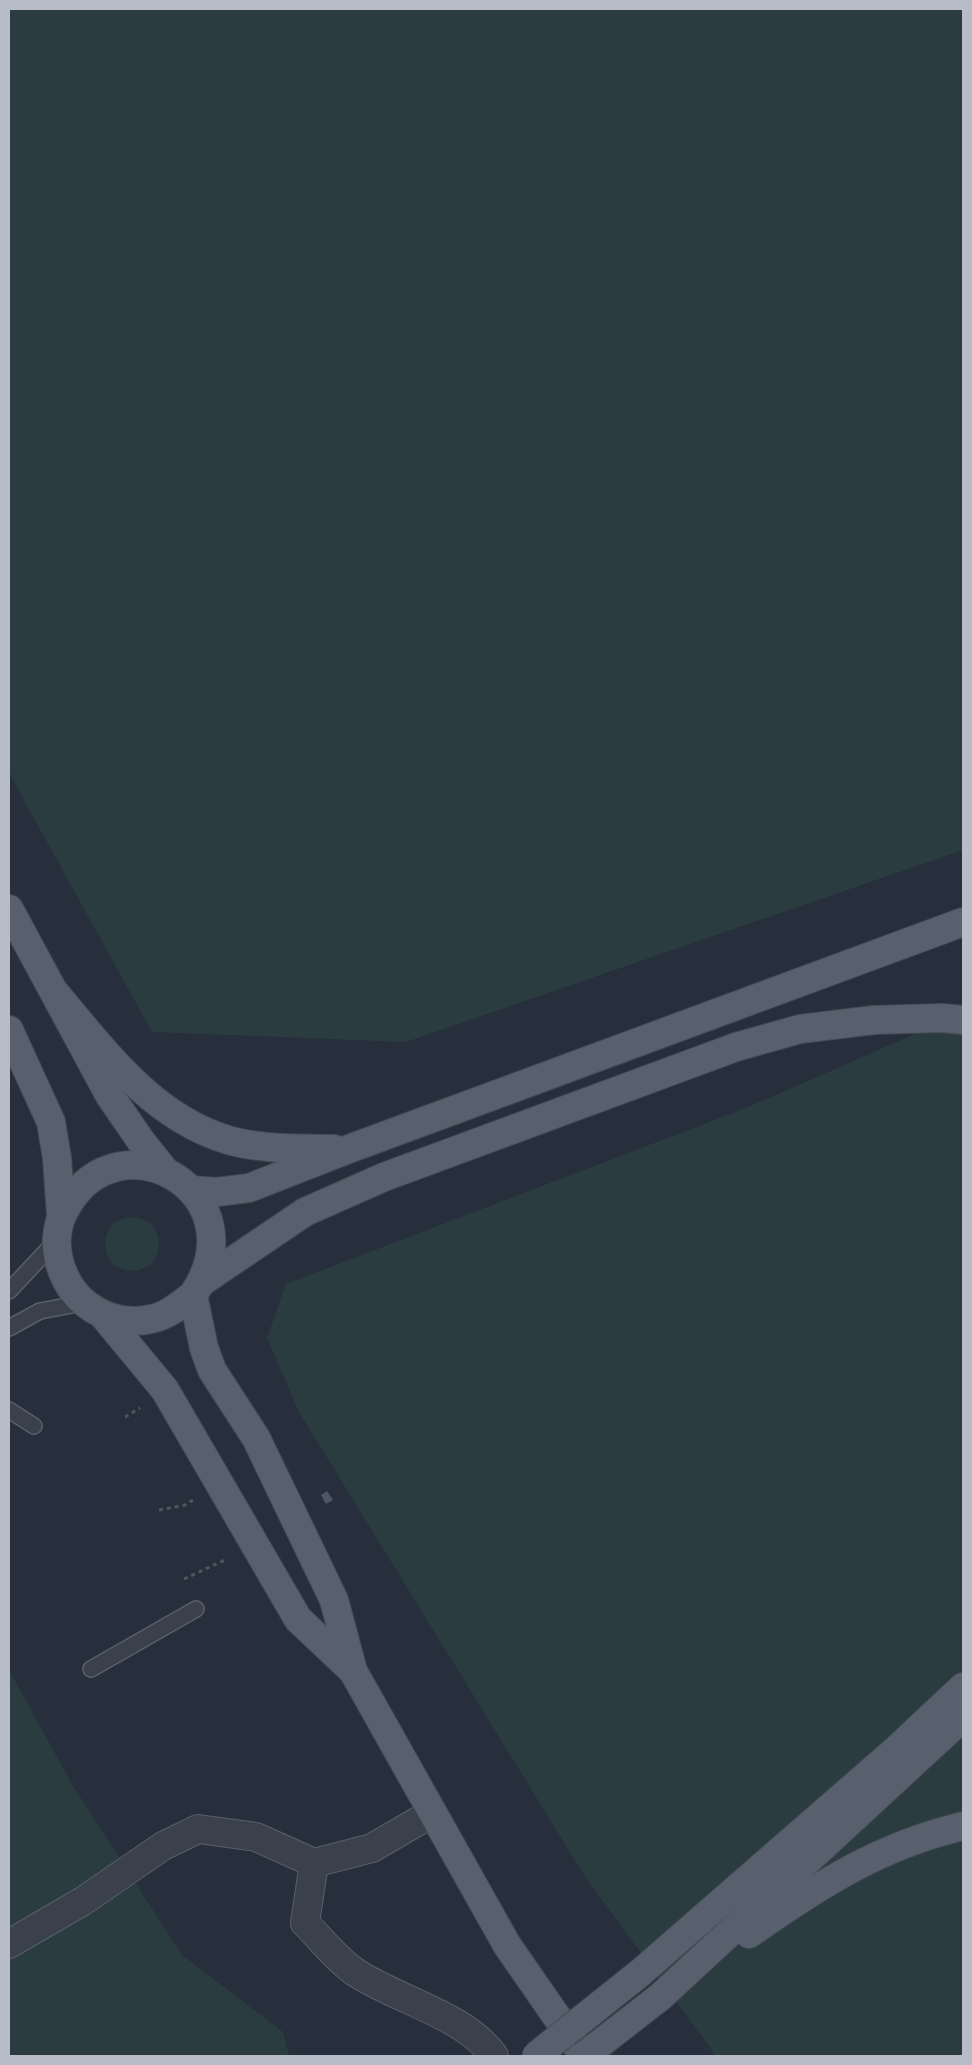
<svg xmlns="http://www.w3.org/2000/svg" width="972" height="2065" font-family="Commissioner,sans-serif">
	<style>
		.green { fill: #2a3c3f }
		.building { fill: #4d5666 }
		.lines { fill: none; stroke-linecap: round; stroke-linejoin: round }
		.service-casing { stroke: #585f6b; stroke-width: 18 }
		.minor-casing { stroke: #585f6b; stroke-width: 30 }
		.primary-casing { stroke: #444a56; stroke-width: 30 }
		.path { stroke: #49595d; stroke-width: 3; stroke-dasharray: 4 4; stroke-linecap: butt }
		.service { stroke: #3a414d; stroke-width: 15 }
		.minor { stroke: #3a414d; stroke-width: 28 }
		.primary { stroke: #59606d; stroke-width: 28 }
		.primary-bridge-casing { stroke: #444a56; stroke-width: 30; stroke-linecap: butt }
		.primary-bridge { stroke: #59606d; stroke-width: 28 }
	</style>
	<rect width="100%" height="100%" fill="#272f3d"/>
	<g class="green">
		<path d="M9 9H963V850L406 1042 152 1032 9 773Z"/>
		<path d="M963 1013V2056H716L584 1875 299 1412 267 1338 286 1284 746 1108Z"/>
		<circle cx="132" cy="1244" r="27"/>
		<path d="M9 1670 73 1786 182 1955 283 2032 289 2056H9Z"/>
	</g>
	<path class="building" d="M327 1491 333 1500 326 1504 321 1495Z"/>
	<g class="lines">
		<defs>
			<g id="service">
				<path d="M9 1291 56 1241"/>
				<path d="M9 1328 40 1311 83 1303"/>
				<path d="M9 1410 34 1426"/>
				<path d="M91 1669 196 1609"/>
			</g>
			<g id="minor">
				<path d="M314 1863 372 1848 432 1813"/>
				<path d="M9 1944 83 1901 163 1846 198 1829 256 1837 314 1863 305 1923C321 1939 336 1959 355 1972 397 2000 465 2015 494 2056"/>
			</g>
			<g id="primary">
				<path d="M9 909 110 1096 141 1141 165 1171"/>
				<path d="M56 994C105 1052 152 1117 228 1140 262 1150 300 1148 334 1149"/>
				<path d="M9 1030 51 1122 57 1158 61 1215"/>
				<path d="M191 1190 217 1192 249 1188 346 1150 963 922"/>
				<path d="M203 1281 305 1212 384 1177 736 1047 800 1029 874 1020 942 1018 963 1020"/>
				<path d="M193 1295C180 1305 167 1316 151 1319 115 1327 78 1308 64 1275 54 1252 54 1227 67 1206 121 1113 261 1194 193 1295L204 1348 212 1370 256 1438 334 1600 353 1671 507 1945 584 2056"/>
				<path d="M103 1315 165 1390 298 1619 353 1671"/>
				<path d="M749 1934C819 1885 879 1846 963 1826"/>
				<path d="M640 1973 897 1749 963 1687"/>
				<path d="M660 1997 963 1717"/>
			</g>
		</defs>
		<use href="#service" class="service-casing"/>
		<use href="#minor" class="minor-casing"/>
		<use href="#primary" class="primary-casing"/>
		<g class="path">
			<path d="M125 1417 140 1408"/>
			<path d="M159 1510 185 1505 193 1500"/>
			<path d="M184 1579 227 1559"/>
		</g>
		<use href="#service" class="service"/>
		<use href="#minor" class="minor"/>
		<use href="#primary" class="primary"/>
		<defs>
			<g id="primary-bridge">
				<path d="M536 2056 640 1973"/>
				<path d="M584 2056 660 1997"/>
			</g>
		</defs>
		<use href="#primary-bridge" class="primary-bridge-casing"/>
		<use href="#primary-bridge" class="primary-bridge"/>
	</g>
	<rect width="972" height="2065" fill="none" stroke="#b7bcc8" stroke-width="20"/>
</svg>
